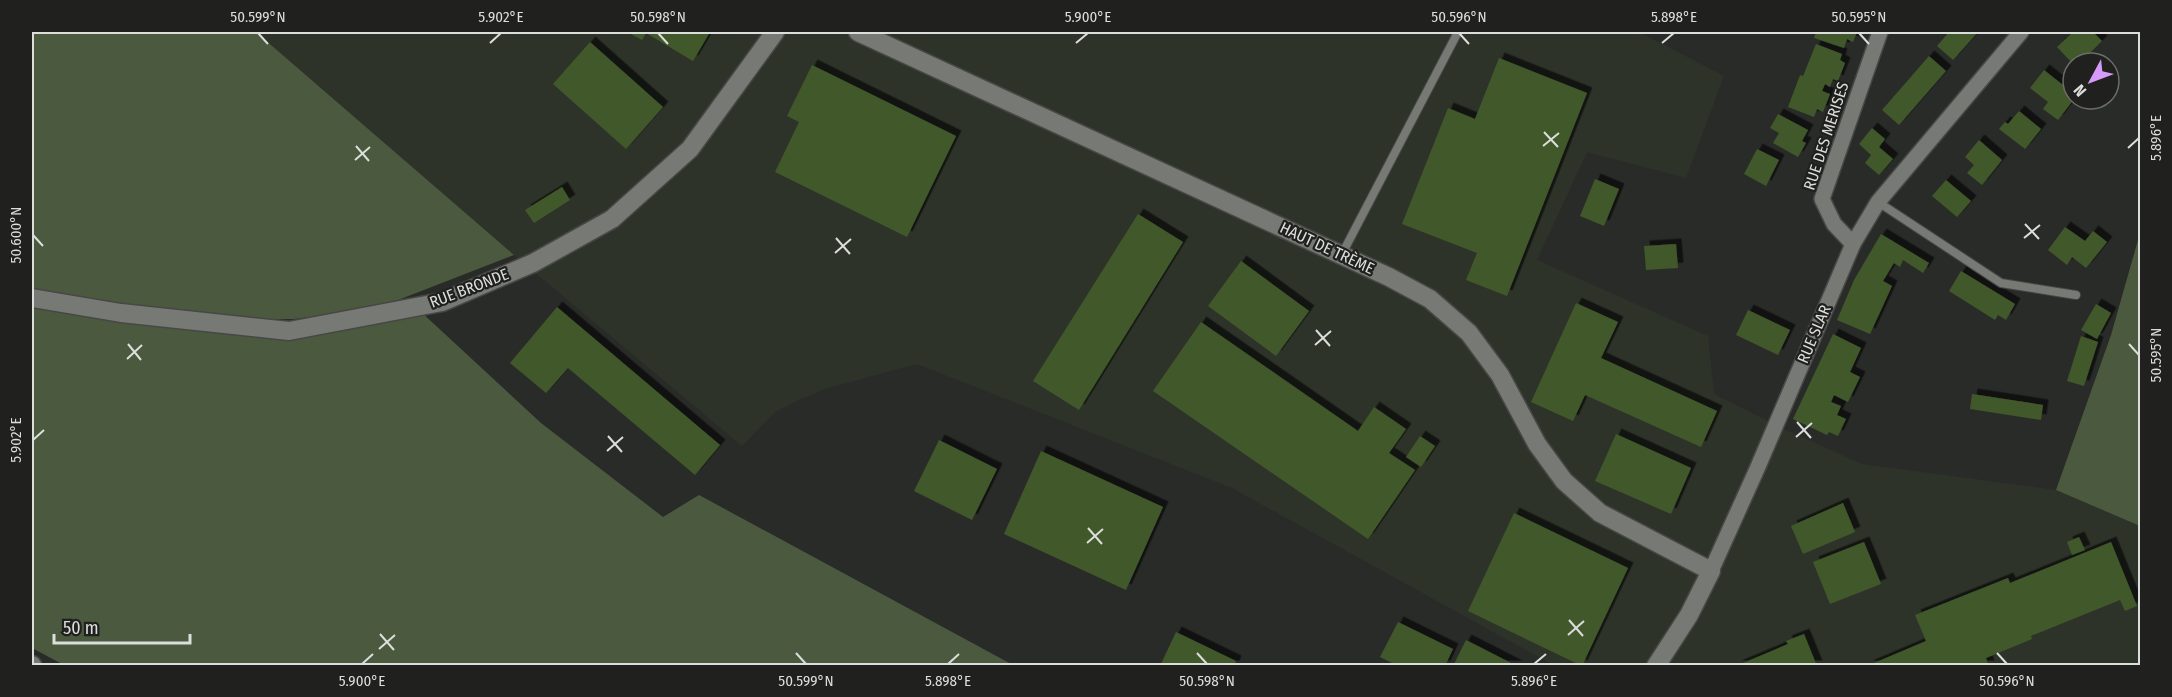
<svg xmlns="http://www.w3.org/2000/svg" width="2172" height="697" font-family="'Fira Sans Condensed',sans-serif">
	<style>
		.built { fill: #2e332a }
		.green { fill: #4b593f }
		.building { fill: #41582c; filter: url(#shadow) }
		.lines { fill: none; stroke-linecap: round; stroke-linejoin: round }
		.lane-casing { stroke: #474846; stroke-width: 10 }
		.street-casing { stroke: #474846; stroke-width: 18 }
		.secondary-casing { stroke: #474846; stroke-width: 21 }
		.lane { stroke: #777975; stroke-width: 8 }
		.street { stroke: #777975; stroke-width: 15 }
		.secondary { stroke: #777975; stroke-width: 18 }
		.ticks { fill: none; stroke: #dcdedc; stroke-width: 2 }
		.labels { text-anchor: middle; dominant-baseline: central; stroke-width: 4.5; stroke-linejoin: round; paint-order: stroke }
		.street-label { font-size: 16px; fill: #dcdedc; stroke: #20211e }
		.neatline { fill: none; stroke: #dcdedc; stroke-width: 2 }
		.ticks-label { font-size: 15px; text-anchor: middle; fill: #dcdedc }
	</style>
	<defs>
		<filter id="shadow"><feDropShadow dx="5.5" dy="-5.5" stdDeviation="0" flood-color="#0009"/></filter>
	</defs>
	<rect width="100%" height="100%" fill="#292b28"/>
	<path class="built" d="M256 32H1639L1724 76 1686 178 1587 152 1537 260 1708 336 1714 394 1784 429 1862 464 2056 490 2140 526V665H1553L1232 488 917 364 828 388 797 401 775 412 742 446 514 255Z"/>
	<g class="green">
		<path d="M32 32H256L514 255 375 309 294 319 226 320 32 291Z"/>
		<path d="M2140 233V526L2056 490 2111 335Z"/>
		<path d="M32 305 294 334 340 331 420 311 541 423 663 517 699 495 1013 665H64L32 648Z"/>
	</g>
	<g class="building">
		<path d="M627 32H710L693 61 646 33 642 40Z"/>
		<path d="M1816 32 1827 33 1857 32 1853 42 1847 39 1844 48 1814 38Z"/>
		<path d="M1949 32H1978L1953 60 1937 46Z"/>
		<path d="M2073 32H2093L2102 41 2080 63H2072L2057 47Z"/>
		<path d="M590 42 663 107 626 149 553 84Z"/>
		<path d="M1816 44 1842 54 1840 60 1845 63 1838 81 1833 79 1830 87 1825 84 1822 91 1830 94 1823 112 1817 109 1814 117 1788 107 1800 75 1803 76Z"/>
		<path d="M1929 56 1946 71 1899 125 1882 110Z"/>
		<path d="M1499 58 1587 93 1507 296 1466 280 1477 253 1402 224 1448 108 1475 119Z"/>
		<path d="M812 65 956 136 907 237 775 172 799 122 787 116Z"/>
		<path d="M2044 70 2073 93 2074 99 2058 120 2043 109 2048 102 2030 88Z"/>
		<path d="M2019 111 2041 129 2025 149 1999 129 2005 122 2008 124Z"/>
		<path d="M1778 114 1808 130 1802 141 1806 143 1798 157 1773 143 1779 133 1770 128Z"/>
		<path d="M1872 128 1885 139 1879 147 1893 159 1879 175 1865 163 1871 155 1859 144Z"/>
		<path d="M1979 140 2002 160 1982 185 1967 173 1974 165 1965 157Z"/>
		<path d="M1757 149 1779 160 1766 186 1744 174Z"/>
		<path d="M1595 179 1619 189 1604 226 1580 216Z"/>
		<path d="M1946 180 1971 201 1957 217 1932 196Z"/>
		<path d="M562 187 570 200 534 223 525 210Z"/>
		<path d="M1138 214 1183 242 1079 410 1033 381Z"/>
		<path d="M2065 227 2085 241 2093 231 2107 242 2086 268 2072 257 2067 265 2048 250Z"/>
		<path d="M1881 234 1929 263 1923 273 1903 260 1900 267 1894 263 1883 281 1892 286 1870 334 1837 320 1854 280Z"/>
		<path d="M1676 244 1678 268 1646 270 1644 246Z"/>
		<path d="M1241 261 1309 311 1276 356 1208 306Z"/>
		<path d="M1961 271 2015 304 2006 320 1998 315 1995 320 1949 291Z"/>
		<path d="M1576 303 1618 322 1601 358 1717 411 1701 447 1585 395 1573 421 1531 402Z"/>
		<path d="M2096 304 2111 313 2097 339 2081 330Z"/>
		<path d="M557 307 720 445 695 475 568 368 546 393 510 363Z"/>
		<path d="M1748 310 1790 330 1778 355 1736 335Z"/>
		<path d="M1201 322 1358 431 1374 407 1406 429 1389 453 1415 470 1368 539 1153 391Z"/>
		<path d="M1833 334 1861 348 1850 372 1860 377 1848 402 1834 395 1831 402 1841 406 1837 415 1846 419 1838 436 1829 432 1827 435 1793 419Z"/>
		<path d="M2081 336 2098 342 2084 386 2067 381Z"/>
		<path d="M1972 394 2043 405 2041 420 1970 409Z"/>
		<path d="M1616 434 1691 468 1671 514 1595 481Z"/>
		<path d="M1420 436 1435 446 1421 467 1406 457Z"/>
		<path d="M939 440 997 469 972 520 914 491Z"/>
		<path d="M1041 451 1163 507 1126 590 1004 534Z"/>
		<path d="M1843 503 1855 532 1803 554 1791 526Z"/>
		<path d="M1514 513 1628 568 1582 666 1468 611Z"/>
		<path d="M2079 537 2085 550 2072 555 2067 542Z"/>
		<path d="M1864 542 1881 584 1830 604 1813 562Z"/>
		<path d="M2111 542 2137 606 2125 611 2120 600 2031 636 2032 639 1986 658 1989 666H1867L1926 641 1915 615 2008 578 2010 583Z"/>
		<path d="M1398 622 1453 649 1445 666H1398L1380 657Z"/>
		<path d="M1176 632 1236 661 1234 666H1160Z"/>
		<path d="M1804 634 1817 666H1736L1788 644 1786 641Z"/>
		<path d="M1466 640 1517 666H1457L1454 664Z"/>
	</g>
	<g class="lines">
		<defs>
			<g id="lane">
				<path d="M1878 202 2001 283 2076 295"/>
				<path d="M1342 254 1458 32"/>
			</g>
			<g id="street">
				<path d="M1853 244 1834 224 1822 199 1880 32"/>
				<path d="M1711 571 1757 469 1853 244 1878 202 2021 32"/>
			</g>
			<g id="secondary">
				<path d="M858 32 1389 277 1430 299 1469 333 1500 375 1537 444 1564 481 1600 513 1711 571 1689 615 1656 666"/>
				<path d="M32 298 121 313 289 331 442 302 533 263 612 219 690 149 775 32"/>
				<path d="M32 665V666"/>
			</g>
		</defs>
		<use href="#lane" class="lane-casing"/>
		<use href="#street" class="street-casing"/>
		<use href="#secondary" class="secondary-casing"/>
		<use href="#lane" class="lane"/>
		<use href="#street" class="street"/>
		<use href="#secondary" class="secondary"/>
	</g>
	<path class="ticks" d="M258 33 268 44M658 33 668 44M1459 33 1469 44M1859 33 1869 44M490 43 501 33M1076 43 1088 33M1662 43 1674 33M1544 132 1558 147M356 146 369 161M1543 146 1559 133M2128 148 2139 138M355 160 370 147M2025 224 2039 239M33 235 43 246M836 238 850 254M2024 238 2040 225M835 253 851 239M1316 330 1330 346M128 344 141 360M2129 344 2139 355M1315 345 1331 331M127 359 142 345M1797 422 1811 438M608 436 622 452M1796 437 1812 423M33 440 44 430M607 451 623 437M1088 528 1102 544M1087 543 1103 529M1569 620 1583 636M380 634 394 650M1568 635 1584 621M379 649 395 635M796 653 806 664M1197 653 1207 664M1997 653 2007 664M362 664 373 654M948 664 959 654M1534 664 1546 654"/>
	<g class="labels">
		<g class="street-label">
			<text transform="translate(1826 136) rotate(-72)">RUE DES MERISES</text>
			<text transform="translate(1327 248) rotate(25)">HAUT DE TRÈME</text>
			<text transform="translate(469 288) rotate(-21)">RUE BRONDE</text>
			<text transform="translate(1814 334) rotate(-67)">RUE SLAR</text>
		</g>
	</g>
	<rect width="2172" height="697" fill="none" stroke="#20211e" stroke-width="66"/>
	<g transform="translate(2091 81) rotate(229)"><circle r="28" fill="#20211e" stroke="#6b6d6a" stroke-width="1.5"/>
	<path d="M0-4.5L10 22L0 15L-10 22Z" fill="#d69bfa"/>
	<text y="-9" font-size="16" font-weight="bold" text-anchor="middle" fill="#dcdedc">N</text>
	</g>
	<path d="M54 634v9h136v-9" fill="none" stroke="#dcdedc" stroke-width="3"/>
	<text x="63" y="634" font-size="18" fill="#dcdedc" stroke="#20211e" stroke-width="4.5" paint-order="stroke">50 m</text>
	<rect x="33" y="33" width="2106" height="631" class="neatline"/>
	<g class="ticks-label">
		<text x="258" y="22">50.599°N</text>
		<text x="501" y="22">5.902°E</text>
		<text x="658" y="22">50.598°N</text>
		<text x="1088" y="22">5.900°E</text>
		<text x="1459" y="22">50.596°N</text>
		<text x="1674" y="22">5.898°E</text>
		<text x="1859" y="22">50.595°N</text>
		<text transform="translate(2156 138) rotate(-90)" y="5">5.896°E</text>
		<text transform="translate(16 235) rotate(-90)" y="5">50.600°N</text>
		<text transform="translate(2156 355) rotate(-90)" y="5">50.595°N</text>
		<text transform="translate(16 440) rotate(-90)" y="5">5.902°E</text>
		<text x="362" y="686">5.900°E</text>
		<text x="806" y="686">50.599°N</text>
		<text x="948" y="686">5.898°E</text>
		<text x="1207" y="686">50.598°N</text>
		<text x="1534" y="686">5.896°E</text>
		<text x="2007" y="686">50.596°N</text>
	</g>
</svg>
